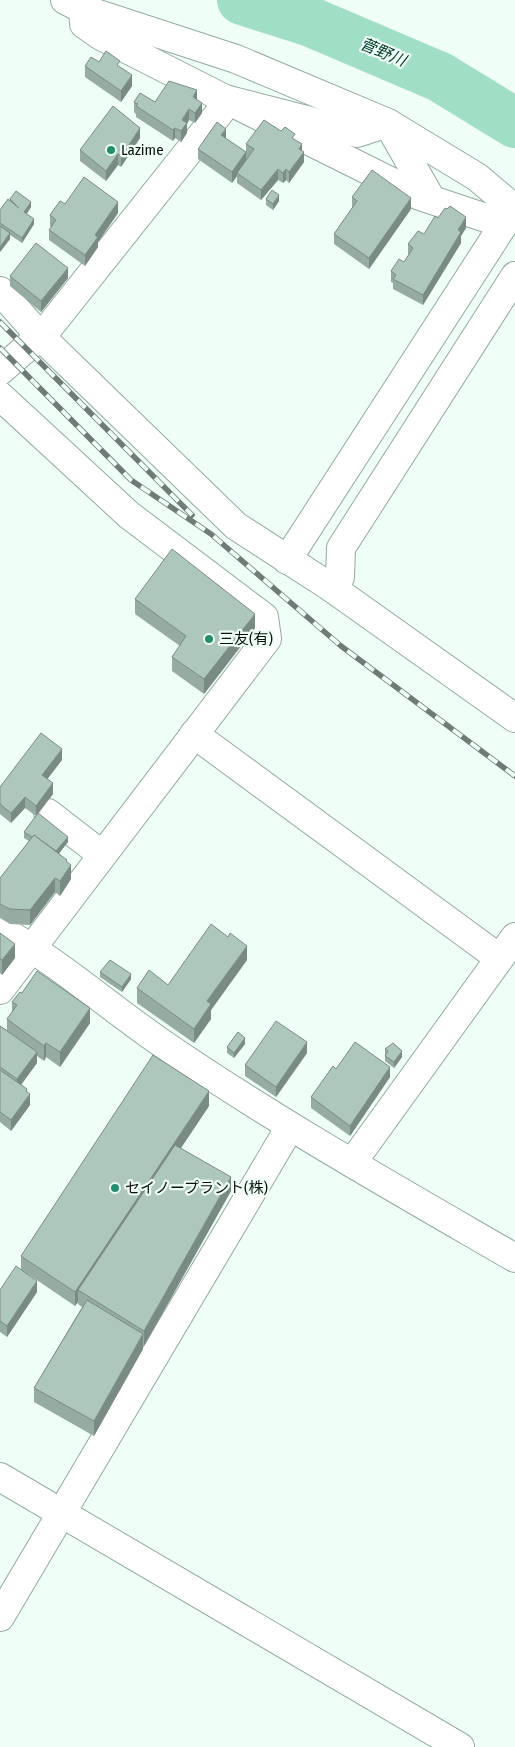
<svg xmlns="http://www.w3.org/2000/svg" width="515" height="1747" font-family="'Fira Sans Condensed','Noto Sans JP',sans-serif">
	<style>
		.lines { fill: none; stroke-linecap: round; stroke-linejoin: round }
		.river { stroke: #a0dfc5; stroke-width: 50 }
		.minor-casing { stroke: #92aaa0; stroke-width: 30 }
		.minor { stroke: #fff; stroke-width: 28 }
		.rail-casing { stroke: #6f7b76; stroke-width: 5.5 }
		.rail { stroke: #effff8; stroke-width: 4; stroke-dasharray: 11; stroke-linecap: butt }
		.wall { fill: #96aba2 }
		.shaded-wall { fill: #7a8b84 }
		.building { fill: #aec7bc; stroke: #7a8b84 }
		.poi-dot { fill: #238e6c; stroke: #effff8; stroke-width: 2 }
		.labels { text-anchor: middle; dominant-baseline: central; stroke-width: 4.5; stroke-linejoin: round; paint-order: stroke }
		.poi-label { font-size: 15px; fill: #08110d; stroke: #effff8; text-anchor: start }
		.water-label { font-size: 16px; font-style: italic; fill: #023a2a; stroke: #effff8 }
	</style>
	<rect width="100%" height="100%" fill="#effff8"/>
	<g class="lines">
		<path class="river" d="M242 0 311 22 440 77 515 123"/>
		<defs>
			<g id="minor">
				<path d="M65 0 83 9 236 59 388 123 477 177 515 209"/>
				<path d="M83 9 84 24 101 36 225 99 357 133 388 123"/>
				<path d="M390 127 431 199"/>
				<path d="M0 291 40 336 236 526 332 588 340 577 341 548 515 276"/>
				<path d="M0 371 46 331 220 112 225 99 420 196 504 224 515 216"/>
				<path d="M0 396 129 515 264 617 267 639 0 990"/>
				<path d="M287 560 504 224"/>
				<path d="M332 588 515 718"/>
				<path d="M194 734 499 958"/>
				<path d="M48 813 101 854"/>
				<path d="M0 929C58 962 108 1006 163 1044 277 1122 396 1189 515 1258"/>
				<path d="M352 1163 515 937"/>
				<path d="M0 1477 460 1747"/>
				<path d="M0 1617 290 1127"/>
			</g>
		</defs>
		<use href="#minor" class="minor-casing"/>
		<use href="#minor" class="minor"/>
		<defs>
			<g id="rail">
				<path d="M0 322 192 515"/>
				<path d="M0 348 131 480 211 534 341 646 515 776"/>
			</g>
		</defs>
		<use href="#rail" class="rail-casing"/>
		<use href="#rail" class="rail"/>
	</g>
	<g class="wall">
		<path d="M99 62 120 67 132 86 121 102 85 77V66Z"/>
		<path d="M197 99 202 113 195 123 189 120 187 124V133L181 142 175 138 173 141 136 117V114L134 112V102H155Z"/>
		<path d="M281 131 295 140 302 151 304 162 289 183 286 180 283 183 278 180 261 200 237 183V176L232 183 198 159V149L226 139 246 152V144Z"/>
		<path d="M140 138 121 167 118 165 106 181 80 161V150Z"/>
		<path d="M352 197 411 209 369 269 334 244V234L352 208Z"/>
		<path d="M10 199 31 207 27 214 34 224 22 243 10 235V239L0 252V210L10 201Z"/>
		<path d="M266 199 279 201 273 210 266 205Z"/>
		<path d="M65 204 118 213 98 242V247L85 266 49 240V230L51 227 50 226V215Z"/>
		<path d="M466 228 461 236V243L423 305 393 289V283L391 282V271L404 262 409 255 408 254V244L424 234Z"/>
		<path d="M10 276 68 278 41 312 10 286Z"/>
		<path d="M135 599 255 628 204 694 172 671V657L180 646 135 614Z"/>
		<path d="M62 760 47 779 53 794 38 814 68 842 59 853 67 862 71 879 60 896 55 892 30 925 10 924 0 918V878L29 841 24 838V832L36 816 25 808 11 823 0 814V787Z"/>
		<path d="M0 933 15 958 2 975 0 973Z"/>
		<path d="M247 960 211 1010V1019L194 1043 137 1003V988L168 985Z"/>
		<path d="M100 972 131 979 122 992 100 977Z"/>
		<path d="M22 993 90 1023 60 1067 46 1057 44 1061 37 1056V1063L21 1085 27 1092 30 1105 11 1131 0 1122V1026L7 1030V1019L12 1013V1002Z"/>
		<path d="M245 1044 234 1058 227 1053V1047Z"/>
		<path d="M385 1049 402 1057 394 1068 385 1061Z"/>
		<path d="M307 1053 276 1097 245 1076V1065Z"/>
		<path d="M336 1069 390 1077 350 1136 311 1108V1097Z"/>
		<path d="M209 1106 181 1148 231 1191 144 1346 143 1345V1349L94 1436 34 1402V1388L82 1307 78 1304V1302L75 1306 28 1274 37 1292 7 1337 0 1332V1290L21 1270V1256Z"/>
	</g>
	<g class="shaded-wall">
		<path d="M132 75V86L121 102V91Z"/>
		<path d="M197 90V100L193 97Z"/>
		<path d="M202 103V113L195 123V113Z"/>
		<path d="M189 109V120L187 124V133L181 142V131L182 120Z"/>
		<path d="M140 128V138L121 167V157Z"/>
		<path d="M175 128V138L173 141V130Z"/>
		<path d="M226 129V140L221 135Z"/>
		<path d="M302 144V154L304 152V162L289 183V172L299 149Z"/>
		<path d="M246 152V163L237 173V176L232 183V172Z"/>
		<path d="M118 154V165L106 181V171Z"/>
		<path d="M278 169V180L261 200V190Z"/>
		<path d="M286 169V180L283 183V173Z"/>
		<path d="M279 195V201L273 210V204Z"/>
		<path d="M411 198V209L369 269V258Z"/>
		<path d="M31 202V207L24 217V212Z"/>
		<path d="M118 202V213L98 242V247L85 266V255L95 235Z"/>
		<path d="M466 217V228L461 236V243L423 305V295L458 230Z"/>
		<path d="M34 219V224L22 243V238Z"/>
		<path d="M10 233V239L0 252V247Z"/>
		<path d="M68 268V278L41 312V301Z"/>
		<path d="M255 614V628L204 694V679Z"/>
		<path d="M62 749V760L42 786V775Z"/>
		<path d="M53 783V794L36 816V806Z"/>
		<path d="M25 797V808L11 823V813Z"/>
		<path d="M68 837V842L54 860V854Z"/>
		<path d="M67 860V870L71 865V879L60 896V881Z"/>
		<path d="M55 878V892L30 925V910Z"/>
		<path d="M15 944V958L2 975V960Z"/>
		<path d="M247 946V960L211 1010V1019L194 1043V1029L207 1001Z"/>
		<path d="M131 974V979L122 992V987Z"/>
		<path d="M90 1008V1023L60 1067V1052Z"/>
		<path d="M245 1038V1044L234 1058V1053Z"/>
		<path d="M307 1042V1053L276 1097V1087Z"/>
		<path d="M46 1043V1057L44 1061V1046Z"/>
		<path d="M402 1051V1057L394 1068V1062Z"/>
		<path d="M37 1052V1063L17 1090V1079Z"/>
		<path d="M390 1067V1077L350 1136V1126Z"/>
		<path d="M27 1089V1098L30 1094V1105L11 1131V1120Z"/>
		<path d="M209 1091V1106L84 1293 78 1290V1302L75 1306V1292Z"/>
		<path d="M231 1177V1191L144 1346V1331Z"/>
		<path d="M37 1281V1292L7 1337V1326Z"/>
		<path d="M143 1334V1349L94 1436V1421Z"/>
	</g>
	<g class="building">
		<path d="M106 51 120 61 117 65 132 75 121 91 85 66 91 57 99 62Z"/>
		<path d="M169 81 197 90 193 97 202 103 195 113 189 109 182 120 187 123 181 131 175 128 173 130 136 106 138 104 134 102 140 93 155 102Z"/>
		<path d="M113 106 140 128 121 157 118 154 106 171 80 150Z"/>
		<path d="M264 120 281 131 285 127 295 134 292 138 302 144 299 149 304 152 289 172 286 169 283 173 278 169 261 190 237 173 254 149 246 144Z"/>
		<path d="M217 122 226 129 221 135 246 152 232 172 198 149Z"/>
		<path d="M372 170 411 198 369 258 334 234 357 201 352 197Z"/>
		<path d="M84 177 118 202 95 235 98 237 85 255 49 230 56 220 50 215 60 201 65 204Z"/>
		<path d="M272 190 279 195 273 204 266 199Z"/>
		<path d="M16 191 31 202 24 212 34 219 22 238 0 223V210L8 199 19 208 10 199Z"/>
		<path d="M450 206 466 217 458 230 461 232 423 295 393 279 396 275 391 271 399 259 404 262 413 248 408 244 418 231 424 234 435 216 438 218 445 208 447 209Z"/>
		<path d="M0 226 10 233 0 247Z"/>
		<path d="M36 243 68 268 41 301 10 276Z"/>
		<path d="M172 549 255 614 204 679 172 657 186 636 135 599Z"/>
		<path d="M41 733 62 749 42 775 53 783 36 806 25 797 11 813 0 804V787Z"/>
		<path d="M38 813 68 837 56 851 34 835 32 837 24 832Z"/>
		<path d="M34 835 67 860 66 861 71 865 60 881 55 878 30 910 10 909 0 904V878Z"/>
		<path d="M211 924 228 937 230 933 247 946 207 1001 211 1004 194 1029 137 988 149 970 168 985Z"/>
		<path d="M0 933 15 944 2 960 0 959Z"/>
		<path d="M110 960 131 974 122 987 100 972Z"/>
		<path d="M37 971 90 1008 60 1052 46 1043 44 1046 7 1019 17 1005 12 1002 20 992 22 993Z"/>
		<path d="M276 1021 307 1042 276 1087 245 1065Z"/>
		<path d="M0 1026 37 1052 17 1079 0 1067Z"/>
		<path d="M238 1032 245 1038 234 1053 227 1047Z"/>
		<path d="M355 1042 390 1067 350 1126 311 1097 333 1066 336 1069Z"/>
		<path d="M393 1043 402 1051 394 1062 385 1056 388 1051 385 1049Z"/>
		<path d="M153 1055 209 1091 75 1292 21 1256Z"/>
		<path d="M0 1070 27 1089 26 1091 30 1094 11 1120 0 1112Z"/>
		<path d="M175 1145 231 1177 144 1331 78 1290Z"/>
		<path d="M16 1266 37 1281 7 1326 0 1321V1290Z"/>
		<path d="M87 1300 143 1334 94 1421 34 1388Z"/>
	</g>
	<g class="poi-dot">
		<circle cx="111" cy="150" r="5"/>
		<circle cx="209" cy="639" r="5"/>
		<circle cx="115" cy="1188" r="5"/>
	</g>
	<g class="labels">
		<g class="poi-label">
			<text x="121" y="150">Lazime</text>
			<text x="219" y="639">三友(有)</text>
			<text x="125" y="1188">セイノープラント(株)</text>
		</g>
		<g class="water-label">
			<text transform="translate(383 52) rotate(23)">菅野川</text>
		</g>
	</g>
</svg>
